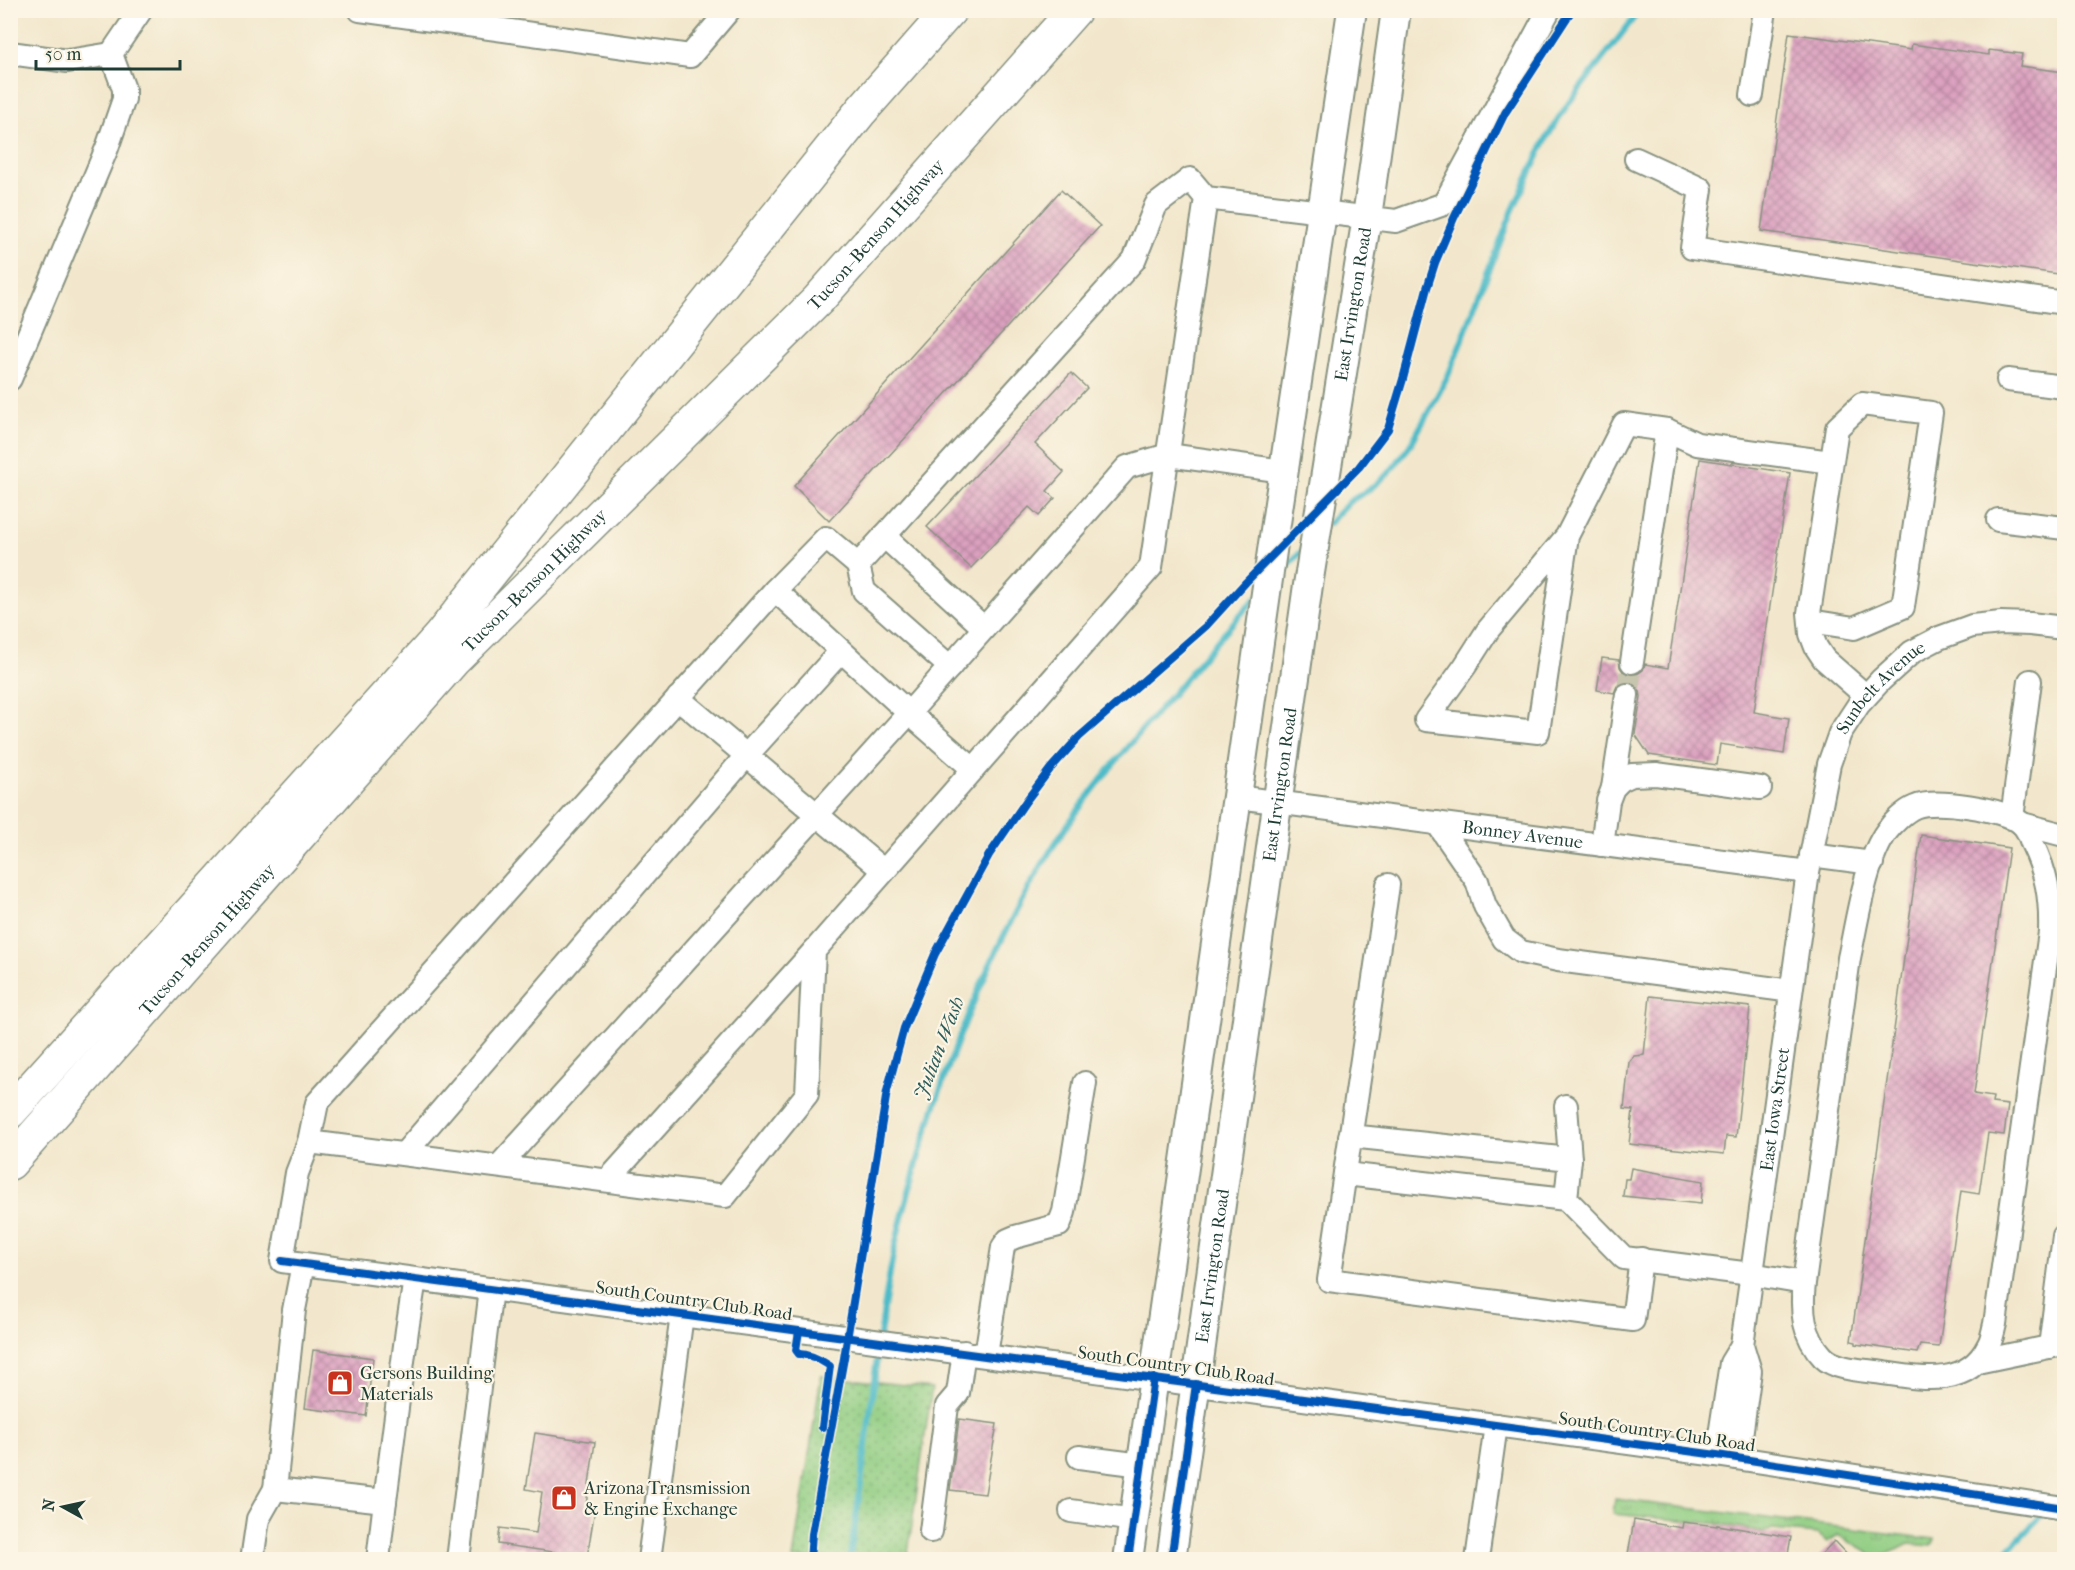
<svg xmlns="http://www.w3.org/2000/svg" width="2075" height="1570" font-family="'IM FELL French Canon',serif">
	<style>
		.grass { fill: url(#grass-tufts); stroke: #58855c; stroke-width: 1.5 }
		.park { fill: url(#park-dots); stroke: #58855c; stroke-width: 1.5 }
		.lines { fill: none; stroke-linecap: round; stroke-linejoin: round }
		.stream { stroke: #4ebbc8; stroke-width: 6 }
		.building { fill: url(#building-cross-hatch) }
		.minor-tunnel { stroke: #c8c5ae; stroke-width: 22; stroke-dasharray: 22 11; stroke-linecap: butt }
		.minor-casing { stroke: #889280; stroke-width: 26 }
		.major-casing { stroke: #889280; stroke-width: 32 }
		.highway-casing { stroke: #889280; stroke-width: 36 }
		.minor { stroke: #fff; stroke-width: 22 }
		.major { stroke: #fff; stroke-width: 28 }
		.highway { stroke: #fff; stroke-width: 33 }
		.cycleway-casing { stroke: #fcf5e5; stroke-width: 11 }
		.cycleway { stroke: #0057b8; stroke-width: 8 }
		.labels { text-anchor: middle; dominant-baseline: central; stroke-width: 4.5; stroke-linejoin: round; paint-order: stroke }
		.street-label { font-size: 18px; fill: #1f3d34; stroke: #fcf5e5 }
		.poi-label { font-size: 18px; fill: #1f3d34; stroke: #fcf5e5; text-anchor: start }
		.water-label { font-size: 20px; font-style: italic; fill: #2b5c59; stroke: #fcf5e5 }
	</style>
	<defs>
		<pattern id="grass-tufts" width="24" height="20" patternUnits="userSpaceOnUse" patternTransform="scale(1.5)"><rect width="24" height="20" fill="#91cd83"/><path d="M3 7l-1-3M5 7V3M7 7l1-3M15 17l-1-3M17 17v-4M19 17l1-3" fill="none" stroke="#76a86c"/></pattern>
		<pattern id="park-dots" width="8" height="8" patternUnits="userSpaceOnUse" patternTransform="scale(1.5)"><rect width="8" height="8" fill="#91cd83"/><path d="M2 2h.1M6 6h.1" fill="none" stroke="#76a86c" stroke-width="1.8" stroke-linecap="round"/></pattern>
		<pattern id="building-cross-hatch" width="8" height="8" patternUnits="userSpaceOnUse" patternTransform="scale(1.5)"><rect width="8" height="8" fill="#dca1c0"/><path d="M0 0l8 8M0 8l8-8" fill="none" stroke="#b2849d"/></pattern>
	</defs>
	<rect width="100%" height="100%" fill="#fcf5e5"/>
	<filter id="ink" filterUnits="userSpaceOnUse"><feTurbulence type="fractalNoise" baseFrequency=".0167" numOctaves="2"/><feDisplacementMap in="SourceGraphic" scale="12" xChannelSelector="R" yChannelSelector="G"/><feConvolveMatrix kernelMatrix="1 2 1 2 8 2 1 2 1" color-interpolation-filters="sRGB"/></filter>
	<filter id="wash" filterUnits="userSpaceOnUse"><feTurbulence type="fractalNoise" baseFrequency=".008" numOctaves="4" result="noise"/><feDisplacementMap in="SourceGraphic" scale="24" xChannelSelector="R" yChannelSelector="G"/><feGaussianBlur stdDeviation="1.35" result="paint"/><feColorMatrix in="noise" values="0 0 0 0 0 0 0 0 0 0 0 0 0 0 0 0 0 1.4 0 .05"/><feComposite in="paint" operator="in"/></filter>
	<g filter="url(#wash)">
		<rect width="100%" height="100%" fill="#f2e7cc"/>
		<path class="grass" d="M1615 1499 1935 1539 1932 1546 1910 1544 1877 1558 1838 1535 1827 1542 1818 1534 1772 1530 1763 1532 1722 1524 1613 1514Z"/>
		<path class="park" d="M821 1376 932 1388 907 1559H793Z"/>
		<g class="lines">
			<g class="stream">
				<path d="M1329 523 1349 502 1371 488 1390 472 1411 444 1448 376 1512 212 1546 139 1568 104 1640 10"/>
				<path d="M1279 575 1303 550"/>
				<path d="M2056 1501 2064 1493"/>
				<path d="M849 1560C868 1456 874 1350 895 1246 902 1215 911 1184 920 1153 951 1048 992 947 1049 853 1084 797 1128 746 1171 696 1198 664 1225 630 1255 599"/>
				<path d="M1998 1560 2046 1511"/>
			</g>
		</g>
		<g id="blocks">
			<g class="building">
				<path d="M1789 33 1911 50 1912 44 1989 55V50L2022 54 2020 66 2064 72V275L1761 231Z"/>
				<path d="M1061 190 1100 226 829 521 794 486Z"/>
				<path d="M1071 373 1087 388 1035 444 1064 472 1047 491 1055 498 1039 516 1029 507 971 568 927 527Z"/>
				<path d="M1700 459 1790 473 1754 712 1789 718 1784 754 1720 744 1717 765 1649 755 1635 734 1641 697 1640 691 1636 685 1630 682H1623L1617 686 1614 693 1597 690 1602 658 1619 660 1620 667 1624 673 1629 675 1637 674 1643 670 1645 664 1668 668Z"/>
				<path d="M1921 835 2009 848 1974 1094 1993 1097 1992 1103 2008 1105 2004 1135 1988 1133 1979 1194 1961 1191 1939 1347 1920 1345 1917 1353 1856 1344V1342L1851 1341Z"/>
				<path d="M1650 996 1750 1007 1736 1137 1726 1136 1724 1154 1629 1144 1633 1110 1624 1109 1629 1062 1634 1056 1644 1055Z"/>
				<path d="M1631 1168 1703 1181 1701 1204 1623 1196 1625 1179H1629Z"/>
				<path d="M313 1350 373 1358 366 1416 305 1408Z"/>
				<path d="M959 1419 997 1424 985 1494 950 1490Z"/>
				<path d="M535 1433 595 1442 586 1505 595 1509 587 1557 498 1544 500 1528 536 1533 542 1492 526 1489Z"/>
				<path d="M1634 1520 1682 1528 1683 1522 1717 1526V1525L1791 1537 1787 1560H1627Z"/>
				<path d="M1834 1541 1852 1560H1816Z"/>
			</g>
		</g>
	</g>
	<g filter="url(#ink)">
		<use href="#blocks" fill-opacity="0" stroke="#889280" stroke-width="1.5"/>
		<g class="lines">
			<path class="minor-tunnel" d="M1627 695 1632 662"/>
			<defs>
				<g id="minor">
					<path d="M360 10 690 56 729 10"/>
					<path d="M10 53 68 61 111 54"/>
					<path d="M111 54 141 10"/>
					<path d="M1752 95 1765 10"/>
					<path d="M1636 159 1701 189 1692 248 2064 303"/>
					<path d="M1206 198 1151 567 814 951 807 1094 725 1196 309 1142 317 1103 775 590 826 538 858 565 1134 260 1156 205 1190 179 1206 198 1396 221 1444 204 1549 10"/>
					<path d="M10 379 107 148 124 99V89L111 54"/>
					<path d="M2008 380 2064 387"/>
					<path d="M1667 430 1697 444 1831 462"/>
					<path d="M1998 520 2064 528"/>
					<path d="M884 536 984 628"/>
					<path d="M1567 536 1488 630 1465 666 1426 720 1538 732 1567 536 1624 424 1667 430 1632 662"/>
					<path d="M858 565 864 591 950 667"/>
					<path d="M1810 621 1854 628 1903 607 1931 413 1862 404 1837 428 1809 613 1811 634 1816 647 1824 659 1866 696"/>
					<path d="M678 698 884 871"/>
					<path d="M973 769 909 713 1127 467 1168 455 1284 471"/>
					<path d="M1613 788 1627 695"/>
					<path id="s1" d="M1237 797 1808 872"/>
					<path d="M2012 818 2030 681"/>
					<path d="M1437 823 1477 881 1485 906 1504 939 1521 952 1558 960 1791 991"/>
					<path d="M2022 824 2064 835"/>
					<path d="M1602 845 1608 801 1613 788 1621 780 1632 775 1656 774 1760 788"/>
					<path d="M1811 855 1872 863"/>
					<path d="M1388 885 1329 1280 1633 1320 1641 1259"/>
					<path d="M1566 1106 1570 1159"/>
					<path d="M1350 1136 1570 1159 1566 1199"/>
					<path d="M309 1142 297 1173 282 1261 1717 1455 2064 1508"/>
					<path d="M404 1154 747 755 841 651"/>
					<path d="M499 1166 909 713 775 590"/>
					<path d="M1345 1174 1566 1199 1624 1258 1751 1274 1804 1283C1801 1311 1803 1336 1823 1357 1835 1369 1859 1370 1876 1372 1914 1377 1966 1391 1988 1346 1992 1340 1993 1331 1995 1324L2050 932C2051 898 2047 874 2032 843 2030 837 2026 827 2021 823 2004 809 1935 798 1915 807 1905 811 1893 823 1887 831 1865 861 1857 922 1849 958L1804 1283"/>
					<path d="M608 1180 814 951"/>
					<path d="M303 1264 294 1310 275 1489 385 1501 407 1330 415 1279"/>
					<path id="s2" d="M1742 1345 1808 872 1829 764 1840 733 1859 704 1881 680 1912 652 1939 638 1972 626 2001 623 2030 624 2064 628"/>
					<path d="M2050 1347 2064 1236"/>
					<path d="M986 1355 1003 1247 1008 1240 1015 1237 1059 1225 1064 1212 1085 1083"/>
					<path d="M1977 1362 2063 1344"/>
					<path d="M1717 1455 1731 1363 1742 1345 1750 1371 1738 1458"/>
					<path d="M1079 1457 1142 1465"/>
					<path d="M1071 1511 1134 1520"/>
					<path d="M931 1531 947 1406 958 1393 964 1352"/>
					<path d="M252 1560 258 1519 275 1489"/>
					<path d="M378 1560 385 1501"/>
					<path d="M458 1560 491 1289"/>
					<path d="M649 1560 682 1315"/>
					<path d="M1477 1560 1496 1425"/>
				</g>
				<g id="major">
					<path d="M1128 1560 1275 530 1352 10"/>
					<path id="s3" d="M1171 1560 1308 585 1367 217 1396 10"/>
				</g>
				<g id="highway">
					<path d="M10 1112 440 636 861 111 950 10"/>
					<path id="s4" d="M10 1163 453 661 818 300 1075 10"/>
				</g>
			</defs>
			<use href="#minor" class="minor-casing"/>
			<use href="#major" class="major-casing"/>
			<use href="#highway" class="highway-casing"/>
			<use href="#minor" class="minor"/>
			<use href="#major" class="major"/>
			<use href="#highway" class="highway"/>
			<defs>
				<g id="cycleway">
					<path d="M282 1261 1717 1455 2064 1508"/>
					<path d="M799 1331 796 1350 799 1354C810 1354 821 1360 830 1366L822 1427"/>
					<path d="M810 1560 812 1534 844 1358 887 1091 904 1028 935 954 989 855 1026 801 1051 768 1079 737 1206 626 1246 582 1359 467 1388 429 1403 379 1427 288 1435 263 1454 218 1505 113 1572 10"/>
					<path d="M1128 1560 1154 1378"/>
					<path d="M1171 1560 1196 1384"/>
				</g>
			</defs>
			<use href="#cycleway" class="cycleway-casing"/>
			<use href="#cycleway" class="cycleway"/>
		</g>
	</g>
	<defs>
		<symbol id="shop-square" viewBox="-11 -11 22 22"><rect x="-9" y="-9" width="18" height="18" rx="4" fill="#c8321e" stroke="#fcf5e5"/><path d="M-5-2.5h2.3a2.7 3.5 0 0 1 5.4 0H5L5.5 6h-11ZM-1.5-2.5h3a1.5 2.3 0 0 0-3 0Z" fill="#fff"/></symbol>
	</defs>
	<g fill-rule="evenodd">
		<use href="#shop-square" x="325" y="1368" width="30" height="30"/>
		<use href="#shop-square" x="549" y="1483" width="30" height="30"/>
	</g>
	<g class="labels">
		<g class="street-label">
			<text stroke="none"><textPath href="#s4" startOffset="1270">Tucson–Benson Highway</textPath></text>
			<text stroke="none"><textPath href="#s3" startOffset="1269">East Irvington Road</textPath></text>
			<text stroke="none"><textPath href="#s4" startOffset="784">Tucson–Benson Highway</textPath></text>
			<text stroke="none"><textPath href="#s2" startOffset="682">Sunbelt Avenue</textPath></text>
			<text stroke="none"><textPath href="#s3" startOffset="783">East Irvington Road</textPath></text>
			<text stroke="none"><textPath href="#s1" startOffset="288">Bonney Avenue</textPath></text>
			<text stroke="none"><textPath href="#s4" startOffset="298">Tucson–Benson Highway</textPath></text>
			<text stroke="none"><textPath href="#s2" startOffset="238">East Iowa Street</textPath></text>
			<text stroke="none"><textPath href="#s3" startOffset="297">East Irvington Road</textPath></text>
			<text transform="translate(694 1301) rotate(8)">South Country Club Road</text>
			<text transform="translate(1176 1366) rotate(8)">South Country Club Road</text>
			<text transform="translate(1657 1432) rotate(8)">South Country Club Road</text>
		</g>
		<g class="poi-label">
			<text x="360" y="1373">Gersons Building<tspan x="360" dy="21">Materials</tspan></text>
			<text x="584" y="1488">Arizona Transmission<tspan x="584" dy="21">&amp; Engine Exchange</tspan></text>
		</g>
		<g class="water-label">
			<text transform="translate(939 1048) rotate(-69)">Julian Wash</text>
		</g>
	</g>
	<rect width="2075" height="1570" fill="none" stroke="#fcf5e5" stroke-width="36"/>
	<g transform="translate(63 1507) rotate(278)" stroke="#fcf5e5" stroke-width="4.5" paint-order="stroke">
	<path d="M0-4.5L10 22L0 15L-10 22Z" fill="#1f3d34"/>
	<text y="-9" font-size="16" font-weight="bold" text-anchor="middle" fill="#1f3d34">N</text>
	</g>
	<path d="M36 60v9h144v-9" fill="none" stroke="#1f3d34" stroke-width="3"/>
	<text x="45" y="60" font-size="18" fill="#1f3d34" stroke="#fcf5e5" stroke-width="4.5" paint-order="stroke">50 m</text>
</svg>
